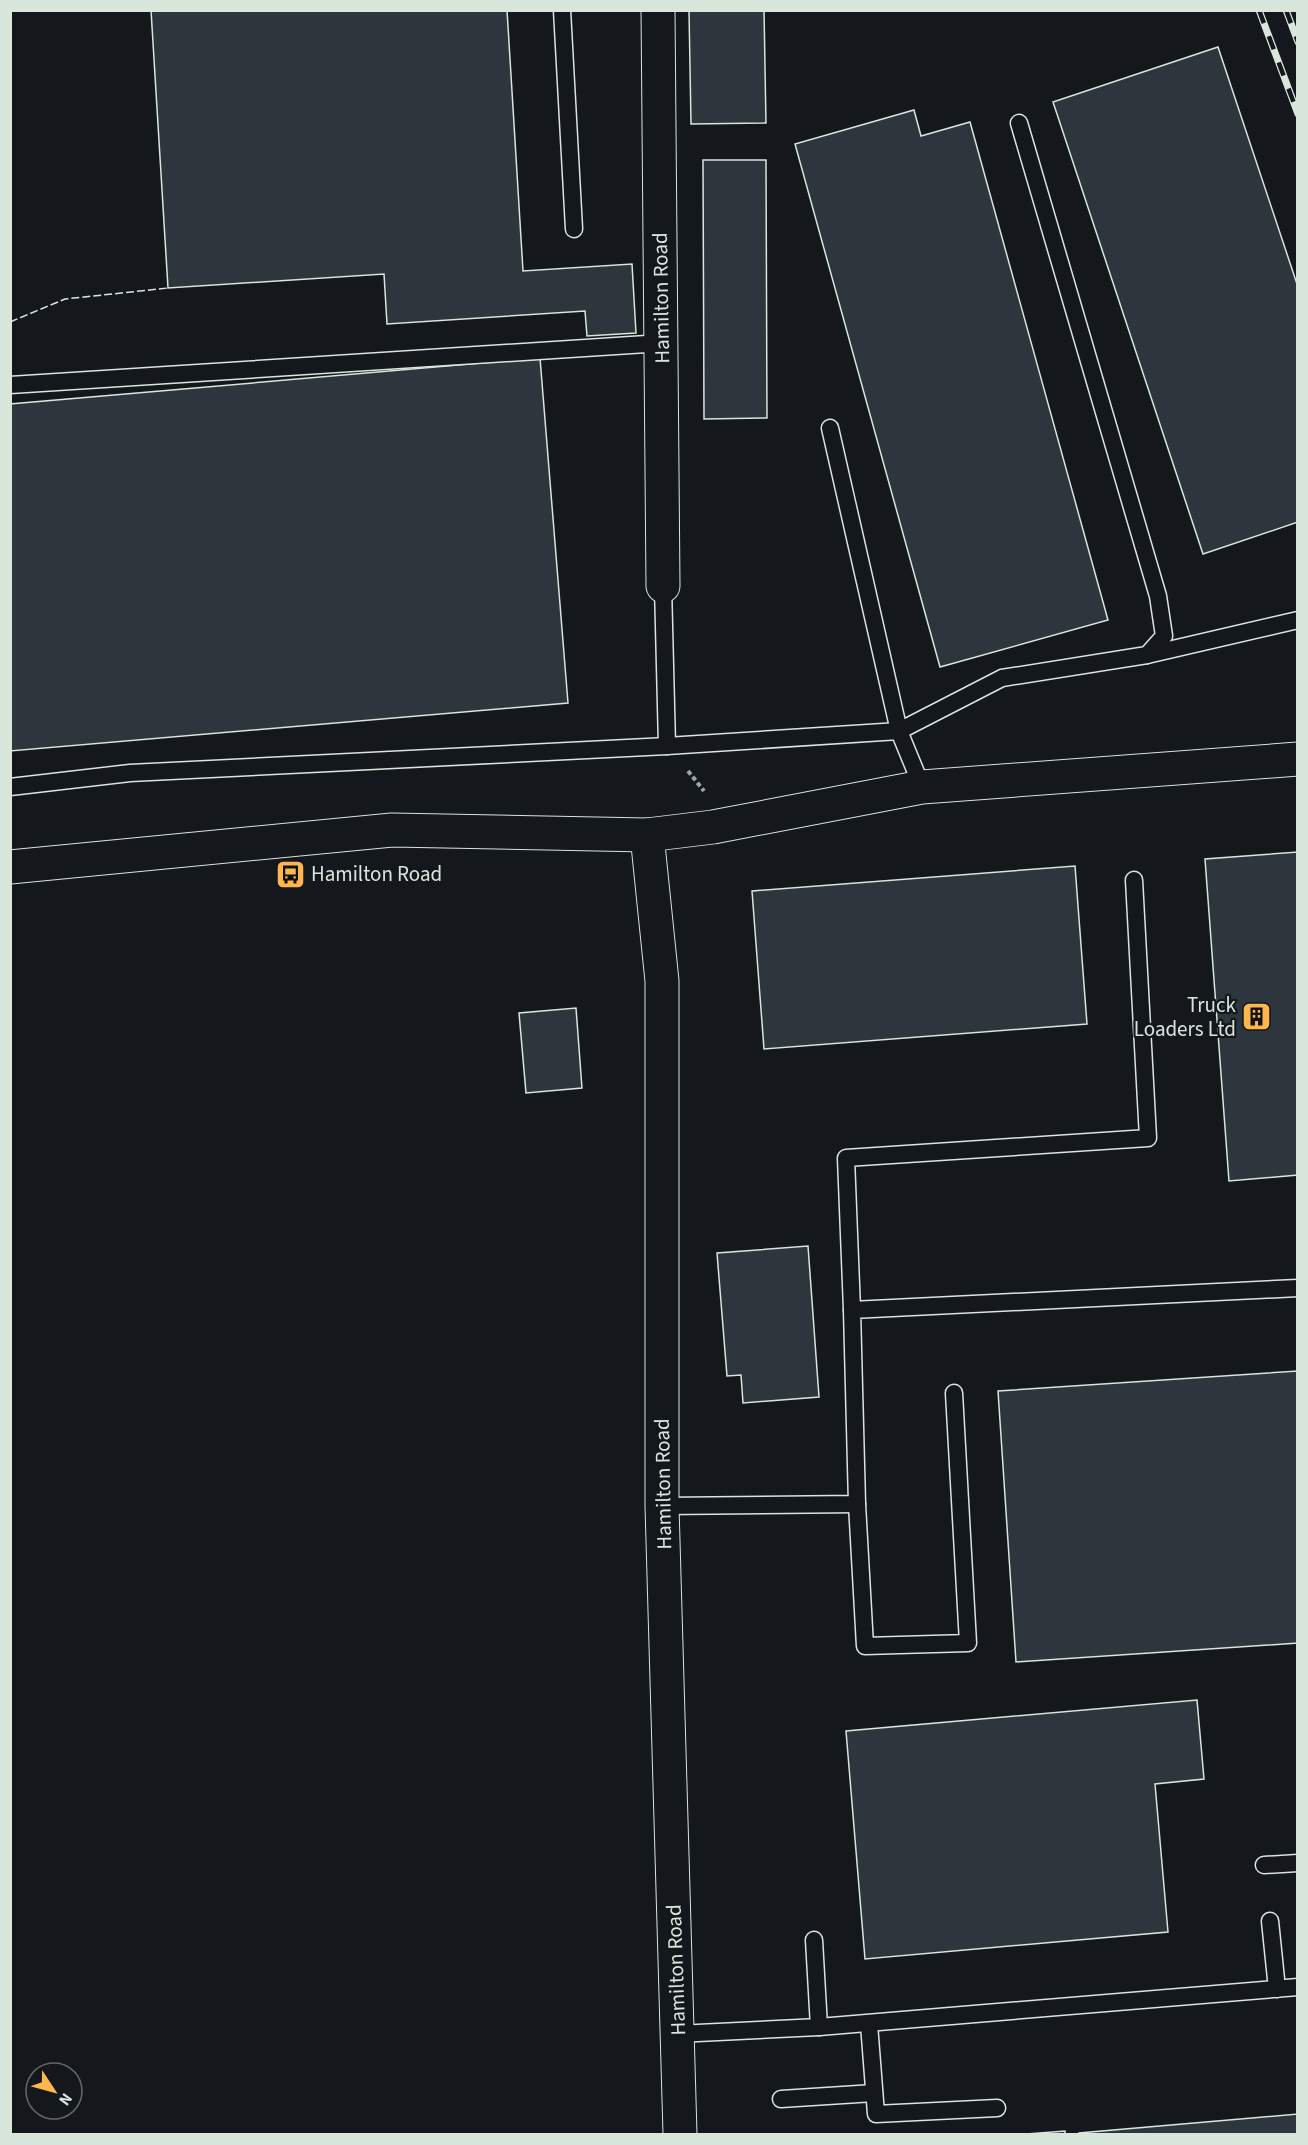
<svg xmlns="http://www.w3.org/2000/svg" width="1308" height="2145" font-family="'Source Sans 3',sans-serif">
	<style>
		.building { fill: #2c363c; stroke: #d8e6dc; stroke-width: 1.5 }
		.lines { fill: none; stroke-linecap: round; stroke-linejoin: round }
		.lane-casing { stroke: #d8e6dc; stroke-width: 19 }
		.street-casing { stroke: #d8e6dc; stroke-width: 35 }
		.secondary-casing { stroke: #d8e6dc; stroke-width: 35 }
		.path { stroke: #9da8a2; stroke-width: 4; stroke-dasharray: 4.5 3; stroke-linecap: butt }
		.lane { stroke: #14181c; stroke-width: 16 }
		.street { stroke: #14181c; stroke-width: 33 }
		.secondary { stroke: #14181c; stroke-width: 33 }
		.rail-casing { stroke: #d8e6dc; stroke-width: 7 }
		.rail { stroke: #14181c; stroke-width: 4.5; stroke-dasharray: 14; stroke-linecap: butt }
		.fence { stroke: #d8e6dc; stroke-width: 1.5; stroke-dasharray: 8 3; stroke-linecap: butt }
		.labels { text-anchor: middle; dominant-baseline: central; stroke-width: 4.5; stroke-linejoin: round; paint-order: stroke }
		.street-label { font-size: 21px; fill: #d8e6dc; stroke: #14181c }
		.poi-label { font-size: 21px; fill: #d8e6dc; stroke: #14181c; text-anchor: start }
	</style>
	<rect width="100%" height="100%" fill="#14181c"/>
	<g class="building">
		<path d="M151 10H507L523 271 632 264 636 333 587 336 585 311 387 324 384 274 168 288Z"/>
		<path d="M689 10H764L766 123 691 124Z"/>
		<path d="M1218 47 1298 287V522L1203 554 1053 102Z"/>
		<path d="M914 110 921 136 970 122 1108 620 940 667 795 144Z"/>
		<path d="M703 160H766L767 418 704 419Z"/>
		<path d="M540 358 568 703 10 751V404Z"/>
		<path d="M1298 852V1175L1229 1181 1205 859Z"/>
		<path d="M1075 866 1087 1024 764 1049 752 891Z"/>
		<path d="M576 1008 582 1088 526 1093 519 1013Z"/>
		<path d="M808 1246 819 1397 743 1403 741 1375 727 1376 717 1253Z"/>
		<path d="M1298 1371V1643L1016 1662 998 1391Z"/>
		<path d="M1197 1700 1204 1779 1155 1784 1168 1932 865 1959 846 1731Z"/>
		<path d="M1298 2114V2134H1079V2133Z"/>
		<path d="M1065 2131V2134H1026Z"/>
	</g>
	<g class="lines">
		<defs>
			<g id="lane">
				<path d="M562 10 574 229"/>
				<path d="M10 385 662 343"/>
				<path d="M830 428 899 731 1002 678 1147 655 1164 636 1158 596 1019 123"/>
				<path d="M663 586 667 746 899 731 922 787"/>
				<path d="M1147 655 1298 620"/>
				<path d="M10 787 130 773 667 746"/>
				<path d="M852 1310 846 1158 1148 1138 1134 880"/>
				<path d="M857 1504 865 1646 968 1643 954 1393"/>
				<path d="M662 1506 857 1504 852 1310 1298 1288"/>
				<path d="M1264 1865 1298 1863"/>
				<path d="M1270 1921 1277 1989"/>
				<path d="M869 2024 876 2114 997 2108"/>
				<path d="M819 2027 1298 1987"/>
				<path d="M677 2034 819 2027 814 1940"/>
				<path d="M781 2099 874 2093"/>
			</g>
			<path id="street" d="M658 10 663 586"/>
			<g id="secondary">
				<path d="M647 835 662 981V1506L680 2134"/>
				<path d="M10 867 392 830 647 835 713 827 922 787 1298 759"/>
			</g>
		</defs>
		<use href="#lane" class="lane-casing"/>
		<use href="#street" class="street-casing"/>
		<use href="#secondary" class="secondary-casing"/>
		<path class="path" d="M688 771 704 791"/>
		<use href="#lane" class="lane"/>
		<use href="#street" class="street"/>
		<use href="#secondary" class="secondary"/>
		<defs>
			<g id="rail">
				<path d="M1259 10 1298 114"/>
				<path d="M1286 10 1298 42"/>
			</g>
		</defs>
		<use href="#rail" class="rail-casing"/>
		<use href="#rail" class="rail"/>
		<path class="fence" d="M10 322 65 299 168 288"/>
	</g>
	<defs>
		<symbol id="bus-square" viewBox="-11 -11 22 22"><rect x="-9" y="-9" width="18" height="18" rx="4" fill="#ffb74d" stroke="#14181c"/><path d="M-5-6H5V4H4V6H2V4H-2V6H-4V4H-5ZM-3.5-4V0h7V-4ZM-3.5 1.2v1.5H-2V1.2ZM2 1.2v1.5H3.5V1.2Z" fill="#111"/></symbol>
		<symbol id="building-square" viewBox="-11 -11 22 22"><rect x="-9" y="-9" width="18" height="18" rx="4" fill="#ffb74d" stroke="#14181c"/><path d="M-4-6H4V6H1V3H-1V6H-4ZM-2.5-4.3h1.7v1.8h-1.7ZM.8-4.3h1.7v1.8H.8ZM-2.5-1h1.7V.8h-1.7ZM.8-1h1.7V.8H.8Z" fill="#111"/></symbol>
	</defs>
	<g fill-rule="evenodd">
		<use href="#bus-square" x="274" y="858" width="33" height="33"/>
		<use href="#building-square" x="1240" y="1000" width="33" height="33"/>
	</g>
	<g class="labels">
		<g class="street-label">
			<text transform="translate(661 298) rotate(-91)">Hamilton Road</text>
			<text transform="translate(663 1484) rotate(-91)">Hamilton Road</text>
			<text transform="translate(676 1970) rotate(-92)">Hamilton Road</text>
		</g>
		<g class="poi-label">
			<text x="311" y="874">Hamilton Road</text>
			<text x="1236" y="1005" text-anchor="end">Truck<tspan x="1236" dy="24">Loaders Ltd</tspan></text>
		</g>
	</g>
	<rect width="1308" height="2145" fill="none" stroke="#d8e6dc" stroke-width="24"/>
	<g transform="translate(54 2091) rotate(126)"><circle r="28" fill="#14181c" stroke="#626a69" stroke-width="1.5"/>
	<path d="M0-4.5L10 22L0 15L-10 22Z" fill="#ffb74d"/>
	<text y="-9" font-size="16" font-weight="bold" text-anchor="middle" fill="#d8e6dc">N</text>
	</g>
</svg>
